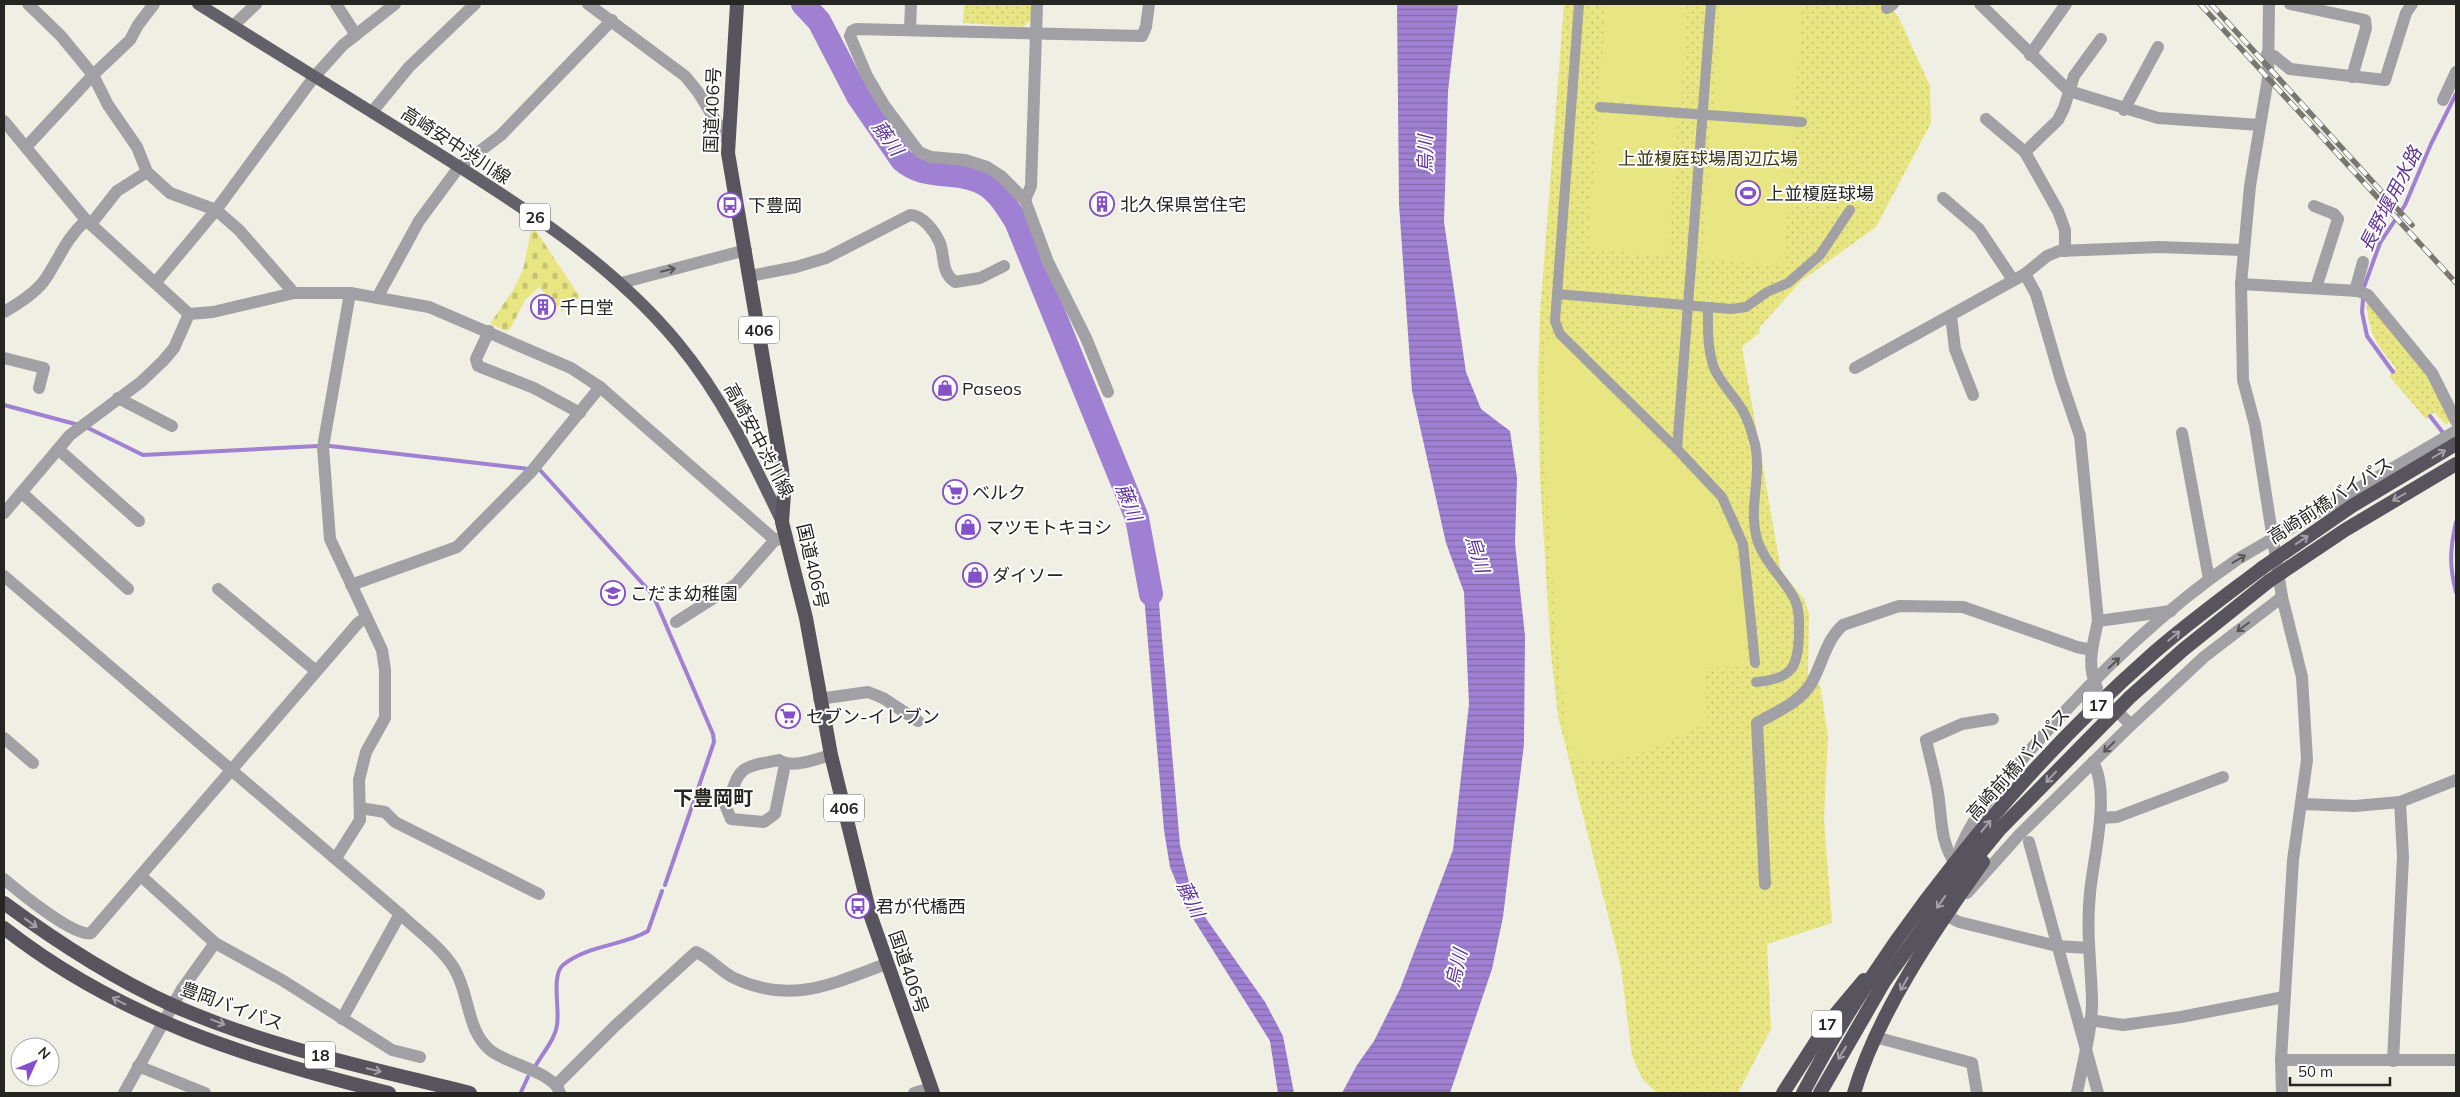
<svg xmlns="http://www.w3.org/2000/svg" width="2460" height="1097" font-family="Mulish,'Noto Sans JP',sans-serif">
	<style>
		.cemetery { fill: url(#cemetery-stones) }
		.park { fill: url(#park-dots) }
		.garden { fill: #e8e583 }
		.water { fill: url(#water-rules) }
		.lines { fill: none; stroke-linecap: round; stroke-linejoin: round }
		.stream { stroke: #9f80d2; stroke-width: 4 }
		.river { stroke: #9f80d2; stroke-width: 24 }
		.pedestrian { stroke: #a1a0a4; stroke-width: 10 }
		.minor { stroke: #a1a0a4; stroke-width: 12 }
		.tertiary { stroke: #a1a0a4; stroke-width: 12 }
		.primary { stroke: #626068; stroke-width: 12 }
		.trunk { stroke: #57545d; stroke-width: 14 }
		.rail-casing { stroke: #787870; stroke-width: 5.5 }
		.rail { stroke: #fff; stroke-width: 4; stroke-dasharray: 11; stroke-linecap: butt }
		.trunk-bridge { stroke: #57545d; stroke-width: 14 }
		.oneway { stroke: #575655 }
		.oneway2 { stroke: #a3a1a6 }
		.labels { text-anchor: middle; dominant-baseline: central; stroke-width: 4; stroke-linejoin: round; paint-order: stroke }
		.shield { fill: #fff; stroke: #666664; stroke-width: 1 }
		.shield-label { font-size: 16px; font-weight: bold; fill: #252521 }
		.street-label { font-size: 18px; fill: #252521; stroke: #fff }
		.park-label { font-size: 18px; fill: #3e3c12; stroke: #fff }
		.poi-label { font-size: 18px; fill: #252521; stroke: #fff; text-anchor: start }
		.water-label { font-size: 19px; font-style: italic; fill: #603697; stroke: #fff }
		.quarter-label { font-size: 20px; font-weight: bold; fill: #252521; stroke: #fff }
	</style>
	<defs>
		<pattern id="cemetery-stones" width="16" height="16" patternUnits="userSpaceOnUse" patternTransform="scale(1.25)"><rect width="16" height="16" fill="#e8e583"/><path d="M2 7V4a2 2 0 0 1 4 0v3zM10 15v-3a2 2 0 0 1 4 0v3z" fill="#c7c471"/></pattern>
		<pattern id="park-dots" width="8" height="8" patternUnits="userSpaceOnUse" patternTransform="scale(1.25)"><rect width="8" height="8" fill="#e8e583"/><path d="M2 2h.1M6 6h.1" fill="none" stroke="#c7c471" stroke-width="1.8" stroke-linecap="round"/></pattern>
		<pattern id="water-rules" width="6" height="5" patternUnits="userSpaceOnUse" patternTransform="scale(1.25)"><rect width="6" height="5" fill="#9f80d2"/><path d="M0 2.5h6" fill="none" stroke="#8169aa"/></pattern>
	</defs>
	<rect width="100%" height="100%" fill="#efefe3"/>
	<path class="cemetery" d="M532 225 580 297 562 312 539 287 525 300 510 329 506 331 490 324 513 290 523 270Z"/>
	<g class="park">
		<path d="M964 4H1031V20L1023 27 963 23Z"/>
		<path d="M1564 4H1889L1899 18 1930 86 1931 123 1876 227 1801 281 1760 327 1759 333 1742 347 1781 571 1804 599 1809 613 1808 675 1820 685 1828 736 1824 819 1832 923 1767 944 1771 1029 1738 1093H1657L1643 1080 1632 1056 1621 967 1558 716 1551 653 1540 478 1538 377 1540 314Z"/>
		<path d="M2366 301 2425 369 2452 419 2446 425 2434 412 2426 419 2389 376 2396 368C2375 342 2370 336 2366 301Z"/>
	</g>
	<g class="garden">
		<path d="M1607 4H1687L1681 107 1598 100Z"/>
		<path d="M1721 4H1802L1794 116 1714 110Z"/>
		<path d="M1598 113 1678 119 1668 256 1588 249Z"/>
		<path d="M1712 119 1794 126 1783 266 1702 259Z"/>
		<path d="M1558 339 1701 485 1727 525 1741 572 1748 663 1744 667 1705 668 1707 723C1667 741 1634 764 1589 759 1582 758 1575 759 1570 755 1552 618 1544 482 1545 344Z"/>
	</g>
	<g class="water">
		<path d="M1397 4H1458L1448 91 1444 222 1466 372 1481 409 1510 431 1517 478 1515 543 1525 636 1524 744 1503 917 1492 969 1450 1093H1342L1357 1065 1374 1041 1400 989 1453 850 1469 704 1464 592 1446 543 1412 391 1399 204Z"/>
		<path d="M1147 561 1158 592 1180 845 1192 895 1207 920 1265 1002 1283 1036 1294 1093H1278L1270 1041 1187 909 1170 867 1164 830 1142 572Z"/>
	</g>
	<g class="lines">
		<g class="stream">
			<path d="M2393 372 2367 336 2362 312 2364 287 2380 243 2405 205 2431 144 2456 94"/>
			<path d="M4 405 79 425"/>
			<path d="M2430 416 2444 434"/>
			<path d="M86 427 143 455 318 446"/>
			<path d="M330 446 529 469"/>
			<path d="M536 470H540L653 595 713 734 714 742 665 885"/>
			<path d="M2456 522C2450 549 2449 565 2456 592"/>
			<path d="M536 1065C543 1053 555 1039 557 1025 560 1010 551 975 563 965 587 945 623 946 648 931L662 891"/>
			<path d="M521 1092 528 1077"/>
		</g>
		<path class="river" d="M803 4 819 21 858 96 902 160C925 181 956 169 983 183 997 190 1007 207 1016 221L1137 518 1151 594"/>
		<g class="pedestrian">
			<path d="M1579 4 1555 321 1560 334 1677 449 1722 497 1743 544 1755 663"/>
			<path d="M1600 107 1802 122"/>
			<path d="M1557 294 1731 309 1746 307 1767 292 1788 283 1820 255 1850 210"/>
			<path d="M1708 307C1708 327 1707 348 1714 368 1722 386 1737 398 1745 415 1750 424 1752 435 1755 444 1762 474 1749 505 1756 535 1762 561 1784 578 1795 600 1800 611 1799 623 1799 634 1798 669 1791 679 1756 682"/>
			<path d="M1677 449 1711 4"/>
		</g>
		<g class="minor">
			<path d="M28 4 61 36 93 75 108 105 137 147 147 172 170 193 216 210 239 230 294 293"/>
			<path d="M336 4 356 35"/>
			<path d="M588 4 685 76 698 92 727 139"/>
			<path d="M1980 4 2069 91 2158 118 2260 125"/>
			<path d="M2269 4 2268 78 2250 186 2241 284 2243 380 2255 425 2282 597 2302 677 2307 760 2293 860 2281 1060 2282 1093"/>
			<path d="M2290 4 2365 20 2366 28 2352 77"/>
			<path d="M1887 8 1893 4"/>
			<path d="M233 26 256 4"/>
			<path d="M910 29 911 4"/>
			<path d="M2267 54 2274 56 2290 69 2385 80 2406 13 2412 4"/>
			<path d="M2030 55 2066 4"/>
			<path d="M2443 100 2456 72"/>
			<path d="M2124 110 2158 47"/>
			<path d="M372 112 409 67 475 4"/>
			<path d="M1986 119 2025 152 2058 211 2065 230V251"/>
			<path d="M4 121 86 220 189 314"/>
			<path d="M27 146 93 75 130 40 138 25 154 4"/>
			<path d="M2025 152 2058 120 2064 108 2074 76 2101 39"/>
			<path d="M1943 198 1979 229 2013 280"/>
			<path d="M1025 200 1031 186 1037 4"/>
			<path d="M2314 206 2334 214 2338 219 2316 288"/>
			<path d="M91 224 117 191 147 172"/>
			<path d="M2025 274 2036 294 2061 380 2080 436 2098 621"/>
			<path d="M156 282 216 210 314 77 343 45 395 4"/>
			<path d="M621 283 746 250"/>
			<path d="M2241 284 2358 291 2368 295 2432 373 2456 421"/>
			<path d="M2355 291 2363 262"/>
			<path d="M377 298 419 221 459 167 501 135 612 20"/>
			<path d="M4 312C18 304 34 294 44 281 60 258 64 241 86 220"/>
			<path d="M1951 316 1955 349 1973 395"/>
			<path d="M489 331 476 359 478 366 534 388 580 413"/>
			<path d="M4 358 44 368 39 388"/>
			<path d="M1855 368 2025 274 2047 256 2059 251 2159 247 2243 250"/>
			<path d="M1108 392 1086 338 1048 262 1025 200 1001 176 987 167 965 160 931 157 919 152 884 105 867 76 850 36 852 31 856 29 1142 36 1146 27 1149 4"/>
			<path d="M118 398 172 426"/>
			<path d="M2182 433 2209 579"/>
			<path d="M58 449 139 521"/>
			<path d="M22 493 128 589"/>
			<path d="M4 513 70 435 141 382 163 361 174 348 189 314 213 312 294 293H350L429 307 571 368 600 387 775 540 787 538"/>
			<path d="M4 576 400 914C418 931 441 947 454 968 470 994 466 1030 490 1050 506 1064 555 1072 560 1093"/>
			<path d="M351 585 457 547 531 472 600 387"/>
			<path d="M218 589 316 671"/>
			<path d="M676 622 736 584 775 540"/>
			<path d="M2097 688C2086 665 2093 645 2098 621L2171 611"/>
			<path d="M819 699 868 692 883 698 918 721"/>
			<path d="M2122 716 2131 725"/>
			<path d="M4 738 33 763"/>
			<path d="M785 764 775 814 764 822 731 819 726 807C741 767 736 768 779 760 793 769 815 759 831 755"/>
			<path d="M2302 804 2355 806 2400 802 2456 780"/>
			<path d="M360 808 385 812 395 822 539 894"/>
			<path d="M2100 818 2117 817 2223 777"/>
			<path d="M2029 842 2098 1093"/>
			<path d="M336 858 360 820 359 780 366 752 385 718V670L382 650 330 539 323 447 350 293"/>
			<path d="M1956 859C1969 821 1993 794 2018 764 2081 690 2157 614 2238 559L2456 431"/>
			<path d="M1955 863C1940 842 1942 818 1938 793 1935 775 1930 758 1926 740L1962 724 1993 719"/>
			<path d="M141 876 215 943 282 980 392 1050 420 1057"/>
			<path d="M4 879C18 891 75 938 91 933L358 623 366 617"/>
			<path d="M1765 884 1757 723C1776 712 1801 702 1812 682 1823 662 1826 640 1843 625L1899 606 1963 607 2077 647 2092 650"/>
			<path d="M1967 893 2019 835 2131 725 2204 657 2282 597"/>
			<path d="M1952 909 1945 915 1959 922 2057 946 2088 948"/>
			<path d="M342 1019 400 914"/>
			<path d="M2090 1020 2123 1025 2181 1017 2284 997"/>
			<path d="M1875 1037 1972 1063 1977 1093"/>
			<path d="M2281 1060H2456"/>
			<path d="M2393 1061 2403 857 2400 802"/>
			<path d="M138 1066 205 1093"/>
			<path d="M556 1085 615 1026 696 952C710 958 720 971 734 978 791 1005 832 984 886 964"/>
			<path d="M124 1093 182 989 215 943"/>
			<path d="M914 1093 931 1088"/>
			<path d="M2077 1093C2082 1067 2093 1025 2092 1000 2091 964 2086 929 2090 893 2093 859 2111 793 2093 762"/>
		</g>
		<path class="tertiary" d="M750 276 796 267 826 258 910 215C923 215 935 232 940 243 945 257 941 273 955 282L980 278 1004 266"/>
		<path class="primary" d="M198 4C273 51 348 97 423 144 514 201 608 259 677 342 722 396 752 459 782 522"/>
		<g class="trunk">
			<path d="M737 4 728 153 782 470 784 493 782 522 806 618 831 755 870 914 933 1093"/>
			<path d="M4 903C57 942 112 978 172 1005 267 1047 370 1068 470 1093"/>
			<path d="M4 928C119 1018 249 1059 389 1093"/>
			<path d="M1783 1093 1828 1023 1864 980"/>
			<path d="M1803 1093C1886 934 2015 776 2149 657 2185 625 2224 597 2262 568"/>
			<path d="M1820 1093 1884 982 1948 892 2000 829 2130 697 2184 649 2269 581"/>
			<path d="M1854 1093C1877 1014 1935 929 1983 862"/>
		</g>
		<defs>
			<g id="rail">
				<path d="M2200 4 2456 283"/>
				<path d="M2211 4 2412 225"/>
			</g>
		</defs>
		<use href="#rail" class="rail-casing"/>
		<use href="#rail" class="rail"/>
		<g class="trunk-bridge">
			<path d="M2262 568 2352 506 2456 444"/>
			<path d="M2269 581 2345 530 2456 464"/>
		</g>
	</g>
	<defs><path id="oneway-shaft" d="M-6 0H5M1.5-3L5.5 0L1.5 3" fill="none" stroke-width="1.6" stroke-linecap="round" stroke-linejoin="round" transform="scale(1.25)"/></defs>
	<g class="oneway">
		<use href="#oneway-shaft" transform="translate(668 270) rotate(-14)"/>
		<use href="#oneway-shaft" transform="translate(2239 559) rotate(-31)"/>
		<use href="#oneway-shaft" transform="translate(2243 627) rotate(143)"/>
		<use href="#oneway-shaft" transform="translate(2114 663) rotate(-44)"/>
		<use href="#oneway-shaft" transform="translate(2109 747) rotate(135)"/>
	</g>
	<g class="oneway2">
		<use href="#oneway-shaft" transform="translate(2439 454) rotate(-30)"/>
		<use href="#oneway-shaft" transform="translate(2399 497) rotate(150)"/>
		<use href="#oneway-shaft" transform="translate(2302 540) rotate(-34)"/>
		<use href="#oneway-shaft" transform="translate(2174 636) rotate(-40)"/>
		<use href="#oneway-shaft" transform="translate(2051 777) rotate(133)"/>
		<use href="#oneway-shaft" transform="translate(1986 826) rotate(-51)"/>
		<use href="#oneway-shaft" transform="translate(1941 902) rotate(125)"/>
		<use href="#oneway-shaft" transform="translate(31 923) rotate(36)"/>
		<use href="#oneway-shaft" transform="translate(1904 984) rotate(120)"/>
		<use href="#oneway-shaft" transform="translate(119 1001) rotate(-152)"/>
		<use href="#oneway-shaft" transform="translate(218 1022) rotate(21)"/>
		<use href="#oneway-shaft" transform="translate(1842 1053) rotate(122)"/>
		<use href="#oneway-shaft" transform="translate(374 1070) rotate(13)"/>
	</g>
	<defs>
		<symbol id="stadium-ring" viewBox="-11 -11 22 22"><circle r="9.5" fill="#fff" stroke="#8451c9" stroke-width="1.5"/><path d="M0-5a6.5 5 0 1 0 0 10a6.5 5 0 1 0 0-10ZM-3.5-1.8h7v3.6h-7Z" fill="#8451c9"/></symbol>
		<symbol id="building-ring" viewBox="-11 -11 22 22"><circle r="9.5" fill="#fff" stroke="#8451c9" stroke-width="1.5"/><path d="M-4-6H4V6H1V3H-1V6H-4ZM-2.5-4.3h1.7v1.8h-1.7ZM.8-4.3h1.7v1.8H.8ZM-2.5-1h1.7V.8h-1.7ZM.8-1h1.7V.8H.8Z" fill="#8451c9"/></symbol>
		<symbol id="bus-ring" viewBox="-11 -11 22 22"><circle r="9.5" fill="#fff" stroke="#8451c9" stroke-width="1.5"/><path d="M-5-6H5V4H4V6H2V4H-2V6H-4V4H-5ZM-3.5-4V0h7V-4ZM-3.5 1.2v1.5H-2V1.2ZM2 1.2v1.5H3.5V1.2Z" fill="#8451c9"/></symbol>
		<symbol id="shop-ring" viewBox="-11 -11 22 22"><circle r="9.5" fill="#fff" stroke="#8451c9" stroke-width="1.5"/><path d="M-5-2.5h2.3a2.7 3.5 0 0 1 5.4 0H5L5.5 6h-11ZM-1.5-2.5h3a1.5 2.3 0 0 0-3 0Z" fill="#8451c9"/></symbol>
		<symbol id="supermarket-ring" viewBox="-11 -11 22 22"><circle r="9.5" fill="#fff" stroke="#8451c9" stroke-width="1.5"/><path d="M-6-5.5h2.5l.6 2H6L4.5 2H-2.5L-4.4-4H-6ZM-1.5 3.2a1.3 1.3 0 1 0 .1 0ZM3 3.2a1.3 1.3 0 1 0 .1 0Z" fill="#8451c9"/></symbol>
		<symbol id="school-ring" viewBox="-11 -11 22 22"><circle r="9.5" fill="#fff" stroke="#8451c9" stroke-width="1.5"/><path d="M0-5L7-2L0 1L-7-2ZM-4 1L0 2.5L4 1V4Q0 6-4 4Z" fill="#8451c9"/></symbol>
	</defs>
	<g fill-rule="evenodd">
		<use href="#stadium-ring" x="1734" y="179" width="28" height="28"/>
		<use href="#building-ring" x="1088" y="190" width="28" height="28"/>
		<use href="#bus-ring" x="716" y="191" width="28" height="28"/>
		<use href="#building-ring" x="529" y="293" width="28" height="28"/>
		<use href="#shop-ring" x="931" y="374" width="28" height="28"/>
		<use href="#supermarket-ring" x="941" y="478" width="28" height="28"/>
		<use href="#shop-ring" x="954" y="513" width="28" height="28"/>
		<use href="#shop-ring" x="961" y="561" width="28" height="28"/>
		<use href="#school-ring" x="599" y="579" width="28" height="28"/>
		<use href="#supermarket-ring" x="774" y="702" width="28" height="28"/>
		<use href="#bus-ring" x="844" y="892" width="28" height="28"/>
	</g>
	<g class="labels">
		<g class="shield">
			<rect x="520" y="203.5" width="30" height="27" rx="4"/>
			<rect x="739" y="316.5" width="40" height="27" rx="4"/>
			<rect x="2083" y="691.5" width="30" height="27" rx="4"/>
			<rect x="824" y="794.5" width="40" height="27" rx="4"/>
			<rect x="1812" y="1010.5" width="30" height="27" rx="4"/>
			<rect x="305" y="1041.5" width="30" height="27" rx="4"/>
		</g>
		<g class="shield-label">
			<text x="535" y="217">26</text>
			<text x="759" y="330">406</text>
			<text x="2098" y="705">17</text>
			<text x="844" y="808">406</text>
			<text x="1827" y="1024">17</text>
			<text x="320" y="1055">18</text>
		</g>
		<g class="street-label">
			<text transform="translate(712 110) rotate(-88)">国道406号</text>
			<text transform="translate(456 145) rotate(33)">高崎安中渋川線</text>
			<text transform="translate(759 440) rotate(62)">高崎安中渋川線</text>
			<text transform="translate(2330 500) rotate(-33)">高崎前橋バイパス</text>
			<text transform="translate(813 566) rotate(77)">国道406号</text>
			<text transform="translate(2018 764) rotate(-48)">高崎前橋バイパス</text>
			<text transform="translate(909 972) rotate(71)">国道406号</text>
			<text transform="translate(232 1006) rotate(20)">豊岡バイパス</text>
		</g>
		<g class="park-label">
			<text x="1708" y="158">上並榎庭球場周辺広場</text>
		</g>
		<g class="poi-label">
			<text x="1766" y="193">上並榎庭球場</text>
			<text x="1120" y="204">北久保県営住宅</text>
			<text x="748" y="205">下豊岡</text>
			<text x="560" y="307">千日堂</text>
			<text x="962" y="388">Paseos</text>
			<text x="972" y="492">ベルク</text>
			<text x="986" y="527">マツモトキヨシ</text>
			<text x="992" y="575">ダイソー</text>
			<text x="630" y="593">こだま幼稚園</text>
			<text x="806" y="716">セブン-イレブン</text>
			<text x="876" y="906">君が代橋西</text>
		</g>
		<g class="water-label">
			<text transform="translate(888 138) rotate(54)">藤川</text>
			<text transform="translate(1425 154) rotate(-90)">烏川</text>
			<text transform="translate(2390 199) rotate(-63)">長野堰用水路</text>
			<text transform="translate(1129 502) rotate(68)">藤川</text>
			<text transform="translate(1478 554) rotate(73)">烏川</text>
			<text transform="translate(1191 899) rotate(64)">藤川</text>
			<text transform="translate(1456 968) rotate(-77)">烏川</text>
		</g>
		<g class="quarter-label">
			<text x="713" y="797">下豊岡町</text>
		</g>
	</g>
	<rect width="2460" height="1097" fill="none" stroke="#252521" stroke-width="10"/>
	<g transform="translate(35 1062) rotate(46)"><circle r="24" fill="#ffffff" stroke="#a8a8a6"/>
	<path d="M0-4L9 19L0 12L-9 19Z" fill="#8451c9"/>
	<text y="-8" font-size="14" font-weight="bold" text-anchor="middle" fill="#252521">N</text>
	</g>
	<path d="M2290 1077v8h100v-8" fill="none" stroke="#252521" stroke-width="2.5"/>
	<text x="2298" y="1077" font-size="15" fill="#252521" stroke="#ffffff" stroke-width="4" paint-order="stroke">50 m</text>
</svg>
